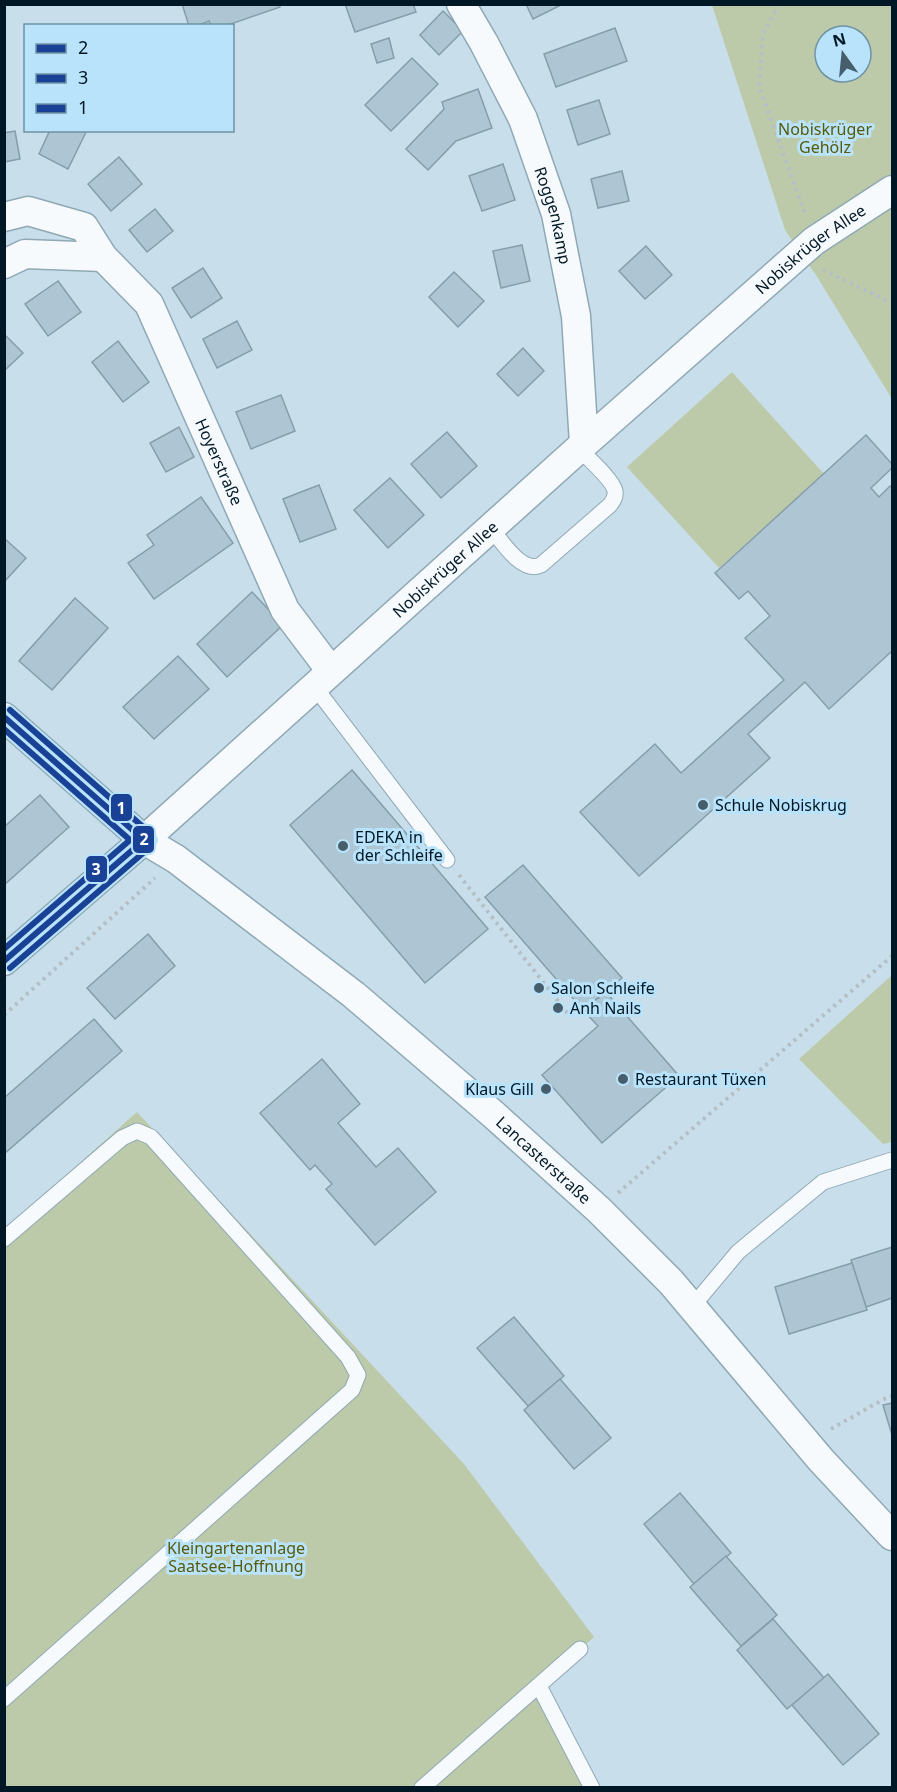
<svg xmlns="http://www.w3.org/2000/svg" width="897" height="1792" font-family="'Noto Sans',sans-serif">
	<style>
		.green { fill: #bccaa9; fill-rule: evenodd }
		.building { fill: #aec6d3; stroke: #859eaa; stroke-width: 1.5 }
		.lines { fill: none; stroke-linecap: round; stroke-linejoin: round }
		.lane-casing { stroke: #8fa8b5; stroke-width: 17 }
		.street-casing { stroke: #8fa8b5; stroke-width: 31 }
		.path { stroke: #b4bfc5; stroke-width: 4; stroke-dasharray: 3 4.5; stroke-linecap: butt }
		.lane { stroke: #f7fafc; stroke-width: 15 }
		.street { stroke: #f7fafc; stroke-width: 28 }
		.bus-1-casing { stroke: #b9e3fa; stroke-width: 10 }
		.bus-2-casing { stroke: #b9e3fa; stroke-width: 10 }
		.bus-3-casing { stroke: #b9e3fa; stroke-width: 10 }
		.bus-1 { stroke: #194196; stroke-width: 6 }
		.bus-2 { stroke: #194196; stroke-width: 6 }
		.bus-3 { stroke: #194196; stroke-width: 6 }
		.poi-dot { fill: #465e6b; stroke: #b9e3fa; stroke-width: 2 }
		.labels { text-anchor: middle; dominant-baseline: central; stroke-width: 6; stroke-linejoin: round; paint-order: stroke }
		.park-label { font-size: 16px; fill: #575a0a; stroke: #b9e3fa }
		.street-label { font-size: 16px; fill: #001826; stroke: #b9e3fa }
		.poi-label { font-size: 16px; fill: #001826; stroke: #b9e3fa; text-anchor: start }
		.line-badge { stroke: #b9e3fa; stroke-width: 2 }
		.badge-label { font-size: 16px; text-anchor: middle; font-weight: bold; fill: #fff }
	</style>
	<rect width="100%" height="100%" fill="#c8dfeb"/>
	<g class="green">
		<path d="M712 5H892V399L816 275 785 230ZM825 36H861V72H825Z"/>
		<path d="M732 372 824 474 719 568 627 467Z"/>
		<path d="M892 975V1142L883 1144 799 1059Z"/>
		<path d="M137 1112 464 1464 594 1637 539 1686 598 1787H5L4 1230Z"/>
	</g>
	<g class="building">
		<path d="M182 4H279L280 7 225 26H211L209 21 197 26H189Z"/>
		<path d="M345 4H413L416 12 355 32Z"/>
		<path d="M526 4H563L533 19Z"/>
		<path d="M443 11 463 31 439 55 420 35Z"/>
		<path d="M615 28 627 61 556 87 544 54Z"/>
		<path d="M389 38 394 58 377 63 371 44Z"/>
		<path d="M412 58 438 84 391 131 365 105Z"/>
		<path d="M478 89 492 128 456 141 428 170 406 149 444 109 442 102Z"/>
		<path d="M599 100 610 134 578 145 567 110Z"/>
		<path d="M50 130H87L68 169 39 154Z"/>
		<path d="M15 131 20 159 4 162V133Z"/>
		<path d="M119 157 142 184 111 211 88 184Z"/>
		<path d="M503 164 515 200 482 211 469 176Z"/>
		<path d="M622 171 629 201 598 208 591 179Z"/>
		<path d="M155 209 173 231 147 252 129 230Z"/>
		<path d="M522 245 530 281 501 288 493 251Z"/>
		<path d="M646 246 672 275 645 299 619 271Z"/>
		<path d="M203 268 222 298 191 318 172 288Z"/>
		<path d="M454 272 484 301 458 327 429 297Z"/>
		<path d="M58 281 81 312 48 336 25 304Z"/>
		<path d="M237 321 252 350 217 368 203 339Z"/>
		<path d="M4 334 23 353 4 371Z"/>
		<path d="M118 341 149 382 123 402 92 362Z"/>
		<path d="M523 348 544 371 518 396 497 374Z"/>
		<path d="M281 395 295 431 251 449 236 412Z"/>
		<path d="M179 427 194 457 166 472 150 443Z"/>
		<path d="M447 432 477 466 441 498 411 464Z"/>
		<path d="M866 435 892 464V468L871 488 879 497 890 486 892 488V651L829 709 805 682 748 734 770 758 639 876 580 812 655 744 681 773 784 680 745 638 770 616 748 591 739 599 715 573Z"/>
		<path d="M390 478 424 515 388 548 354 510Z"/>
		<path d="M319 485 336 529 300 542 283 499Z"/>
		<path d="M201 497 233 543 154 599 128 563 154 545 147 535Z"/>
		<path d="M4 538 26 558 4 582Z"/>
		<path d="M252 592 283 625 227 677 197 644Z"/>
		<path d="M75 598 108 628 52 690 19 661Z"/>
		<path d="M178 656 209 689 154 739 123 707Z"/>
		<path d="M352 770 488 929 425 983 290 825Z"/>
		<path d="M40 795 69 827 4 885V827Z"/>
		<path d="M523 865 622 978 583 1010 485 897Z"/>
		<path d="M148 934 175 966 115 1019 87 988Z"/>
		<path d="M606 992 679 1076 602 1143 542 1075 598 1026 583 1010Z"/>
		<path d="M94 1019 122 1051 4 1154V1098Z"/>
		<path d="M322 1059 360 1104 338 1123 376 1167 398 1148 436 1192 375 1245 326 1189 332 1184 315 1165 310 1170 260 1113Z"/>
		<path d="M892 1247V1298L866 1307 851 1260Z"/>
		<path d="M852 1263 867 1310 789 1334 775 1287Z"/>
		<path d="M514 1317 564 1376 528 1406 477 1348Z"/>
		<path d="M560 1379 611 1438 574 1469 524 1410Z"/>
		<path d="M892 1403V1435L883 1405Z"/>
		<path d="M680 1493 731 1553 694 1584 644 1524Z"/>
		<path d="M726 1556 777 1615 741 1646 690 1587Z"/>
		<path d="M773 1619 824 1678 787 1709 737 1650Z"/>
		<path d="M828 1674 879 1734 843 1765 792 1705Z"/>
	</g>
	<g class="lines">
		<defs>
			<g id="lane">
				<path d="M491 528C502 542 522 574 541 565L610 505C613 501 616 497 615 491 613 480 588 458 579 449"/>
				<path d="M314 686 447 860"/>
				<path d="M4 1239 122 1138 137 1131 151 1137 348 1357 358 1375 352 1390 4 1699"/>
				<path d="M692 1307 738 1252 823 1182 892 1160"/>
				<path d="M539 1686 592 1788"/>
				<path d="M422 1788 580 1649"/>
			</g>
			<g id="street">
				<path id="s1" d="M461 4 484 43 523 119 556 214 576 316 584 444"/>
				<path id="s2" d="M4 217 28 211 84 227 103 257 149 304 285 610 331 671"/>
				<path d="M4 264 25 254 103 257"/>
				<path id="s3" d="M4 717 144 840 176 859 354 995 494 1115 599 1210 671 1282 821 1460 892 1536"/>
				<path id="s4" d="M4 961 144 840 584 444 814 241 892 190"/>
			</g>
		</defs>
		<use href="#lane" class="lane-casing"/>
		<use href="#street" class="street-casing"/>
		<g class="path">
			<path d="M779 4 763 34 759 86 805 214"/>
			<path d="M823 270 892 303"/>
			<path d="M459 875 569 1015"/>
			<path d="M4 1015 155 878"/>
			<path d="M618 1193 892 956"/>
			<path d="M831 1429 884 1399 892 1396"/>
		</g>
		<use href="#lane" class="lane"/>
		<use href="#street" class="street"/>
		<defs>
			<path id="bus-1" d="M4 717 144 840 4 961"/>
			<path id="bus-2" d="M4 729 130 840 4 949"/>
			<path id="bus-3" d="M10 968 150 847 153 840 150 833 10 710"/>
		</defs>
		<use href="#bus-1" class="bus-1-casing"/>
		<use href="#bus-2" class="bus-2-casing"/>
		<use href="#bus-3" class="bus-3-casing"/>
		<use href="#bus-1" class="bus-1"/>
		<use href="#bus-2" class="bus-2"/>
		<use href="#bus-3" class="bus-3"/>
	</g>
	<g class="poi-dot">
		<circle cx="703" cy="805" r="6"/>
		<circle cx="343" cy="846" r="6"/>
		<circle cx="539" cy="988" r="6"/>
		<circle cx="558" cy="1008" r="6"/>
		<circle cx="623" cy="1079" r="6"/>
		<circle cx="546" cy="1089" r="6"/>
	</g>
	<g class="labels">
		<g class="park-label">
			<text x="825" y="129">Nobiskrüger<tspan x="825" dy="18">Gehölz</tspan></text>
			<text x="236" y="1548">Kleingartenanlage<tspan x="236" dy="18">Saatsee-Hoffnung</tspan></text>
		</g>
		<g class="street-label">
			<text stroke="none"><textPath href="#s1" startOffset="232">Roggenkamp</textPath></text>
			<text stroke="none"><textPath href="#s4" startOffset="1076">Nobiskrüger Allee</textPath></text>
			<text stroke="none"><textPath href="#s2" startOffset="357">Hoyerstraße</textPath></text>
			<text stroke="none"><textPath href="#s4" startOffset="590">Nobiskrüger Allee</textPath></text>
			<text stroke="none"><textPath href="#s3" startOffset="699">Lancasterstraße</textPath></text>
		</g>
		<g class="poi-label">
			<text x="715" y="805">Schule Nobiskrug</text>
			<text x="355" y="837">EDEKA in<tspan x="355" dy="18">der Schleife</tspan></text>
			<text x="551" y="988">Salon Schleife</text>
			<text x="570" y="1008">Anh Nails</text>
			<text x="635" y="1079">Restaurant Tüxen</text>
			<text x="534" y="1089" text-anchor="end">Klaus Gill</text>
		</g>
	</g>
	<g class="line-badge">
		<rect x="110" y="793" width="23" height="29" rx="6" fill="#194196"/>
		<rect x="132" y="825" width="23" height="29" rx="6" fill="#194196"/>
		<rect x="85" y="855" width="23" height="28" rx="6" fill="#194196"/>
	</g>
	<g class="badge-label">
		<text x="121" y="814">1</text>
		<text x="144" y="845">2</text>
		<text x="96" y="875">3</text>
	</g>
	<rect width="897" height="1792" fill="none" stroke="#001826" stroke-width="12"/>
	<rect x="24" y="24" width="210" height="108" fill="#b9e3fa" stroke="#6f92a5" stroke-width="1.5"/>
	<rect x="36" y="44" width="30" height="9" fill="#194196" stroke="#6f92a5" stroke-width="1.5"/>
	<text x="78" y="54" font-size="18" fill="#001826">2</text>
	<rect x="36" y="74" width="30" height="9" fill="#194196" stroke="#6f92a5" stroke-width="1.5"/>
	<text x="78" y="84" font-size="18" fill="#001826">3</text>
	<rect x="36" y="104" width="30" height="9" fill="#194196" stroke="#6f92a5" stroke-width="1.5"/>
	<text x="78" y="114" font-size="18" fill="#001826">1</text>
	<g transform="translate(843 54) rotate(345)"><circle r="28" fill="#b9e3fa" stroke="#6f92a5" stroke-width="1.5"/>
	<path d="M0-4.5L10 22L0 15L-10 22Z" fill="#465e6b"/>
	<text y="-9" font-size="16" font-weight="bold" text-anchor="middle" fill="#001826">N</text>
	</g>
</svg>
